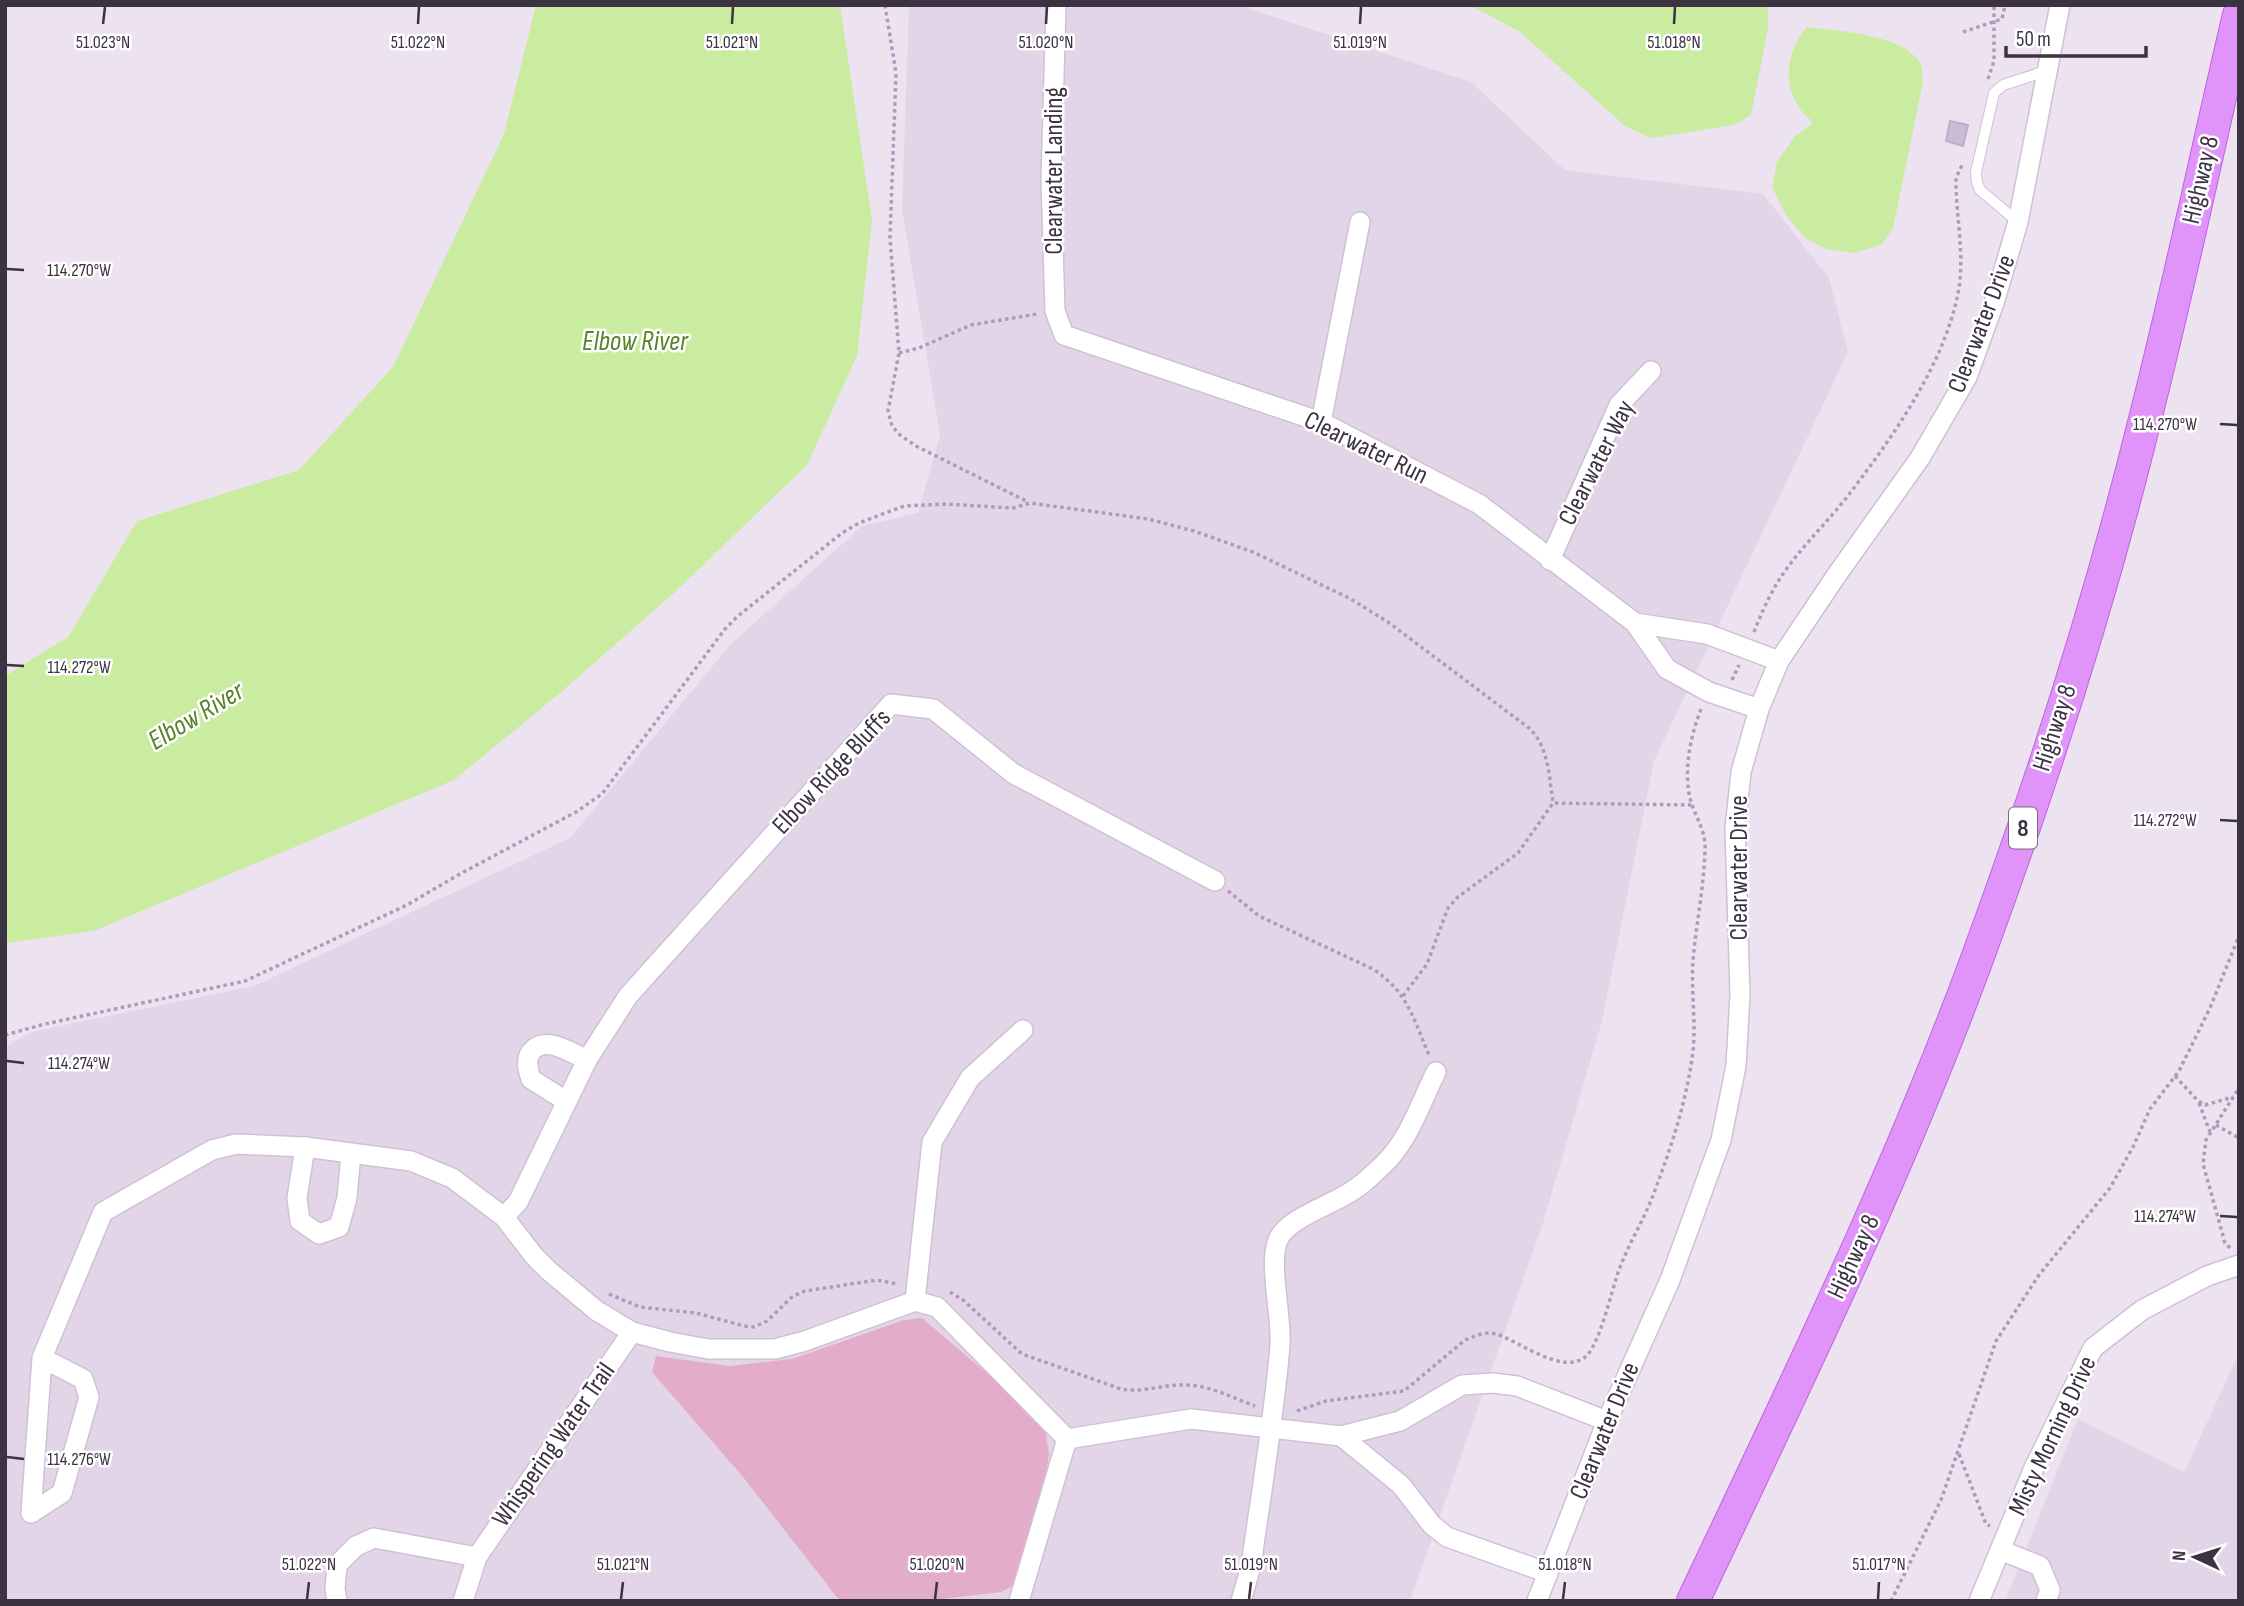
<svg xmlns="http://www.w3.org/2000/svg" width="2244" height="1606" font-family="'Sofia Sans Condensed',sans-serif">
	<style>
		.residential { fill: #e3d5e8 }
		.green { fill: #e3acc8 }
		.water { fill: #caeca0 }
		.building { fill: #cbbcd4; stroke: #c1accc; stroke-width: 2 }
		.lines { fill: none; stroke-linecap: round; stroke-linejoin: round }
		.lane-casing { stroke: #cfc0d6; stroke-width: 12 }
		.street-casing { stroke: #cfc0d6; stroke-width: 22 }
		.primary-casing { stroke: #bd64dd; stroke-width: 34 }
		.path { stroke: #b198bc; stroke-width: 3.5; stroke-dasharray: 3.5 3.5; stroke-linecap: butt }
		.lane { stroke: #fff; stroke-width: 10 }
		.street { stroke: #fff; stroke-width: 19 }
		.primary { stroke: #e093f9; stroke-width: 32 }
		.ticks { fill: none; stroke: #3c3342; stroke-width: 2.5 }
		.labels { text-anchor: middle; dominant-baseline: central; stroke-width: 5; stroke-linejoin: round; paint-order: stroke }
		.shield { fill: #fff; stroke: #76707b; stroke-width: 2 }
		.shield-label { font-size: 24px; font-weight: bold; fill: #3c3342 }
		.street-label { font-size: 26px; fill: #3c3342; stroke: #fff }
		.water-label { font-size: 28px; font-style: italic; fill: #59822a; stroke: #fff }
		.ticks-label { font-size: 18px; text-anchor: middle; fill: #3c3342; stroke: #fff; stroke-width: 5; stroke-linejoin: round; paint-order: stroke }
	</style>
	<rect width="100%" height="100%" fill="#ede2f0"/>
	<g class="residential">
		<path d="M909 5H1246L1247 8 1471 82 1565 170 1763 194 1829 278 1848 352 1654 761 1602 1021 1543 1223 1410 1601H5V1047L31 1032 254 986 570 838 730 645 862 526 918 513 940 435 902 210Z"/>
		<path d="M2236 1360 2239 1363V1601H2005L2078 1419 2184 1472Z"/>
	</g>
	<path class="green" d="M922 1318 1010 1393 1045 1428 1049 1454 1044 1484 1012 1586 1001 1592 925 1601H840L743 1477 652 1372 656 1356 729 1366 792 1359 904 1320Z"/>
	<g class="water">
		<path d="M536 5H840L872 220 857 356 807 465 674 593 560 693 454 780 94 931 5 943V676L68 637 137 521 299 470 393 367 504 134Z"/>
		<path d="M1469 5H1766L1768 7V29L1751 115 1734 125 1651 138 1625 126 1519 31Z"/>
		<path d="M1807 27C1836 31 1907 34 1921 65 1923 70 1922 77 1923 82L1893 228 1882 244 1855 253 1826 249 1804 237 1786 215 1772 187 1777 162 1795 136 1813 123C1809 118 1801 112 1798 106 1782 81 1788 48 1807 27Z"/>
	</g>
	<path class="building" d="M1950 121 1968 125 1963 146 1946 141Z"/>
	<g class="lines">
		<defs>
			<path id="lane" d="M2018 222 1980 190 1977 182 1976 172 1994 93 2003 85 2049 70"/>
			<g id="street">
				<path d="M1056 5 1051 179 1055 311 1064 335 1321 422 1479 504 1635 623 1667 669 1709 692 1759 709"/>
				<path d="M1321 422 1360 222"/>
				<path d="M1550 560 1619 405 1651 371"/>
				<path d="M1635 623 1707 634 1779 661"/>
				<path d="M566 1101 531 1079C528 1070 525 1060 531 1052 545 1034 571 1053 587 1060"/>
				<path d="M305 1147 297 1198 300 1221 319 1234 339 1227 347 1198 351 1153"/>
				<path d="M504 1217 518 1202 587 1060 628 996 891 704 933 709 1014 774 1215 881"/>
				<path d="M915 1301 932 1142 970 1078 1023 1030"/>
				<path d="M42 1358 83 1379 89 1397 62 1493 31 1513 42 1358 103 1212 212 1150 236 1144 305 1147 411 1161 452 1178 504 1217 534 1256 549 1271 597 1311 632 1332 670 1342 708 1349H775L805 1341 915 1301 937 1307 1067 1439"/>
				<path d="M1341 1436 1401 1485 1432 1525 1447 1537 1548 1573"/>
				<path d="M1067 1439 1191 1419 1341 1436 1400 1421 1462 1385 1493 1383 1517 1386 1607 1421"/>
				<path d="M2000 1550 2040 1566 2050 1590 2046 1601"/>
				<path d="M337 1601 335 1589 337 1565 356 1546 374 1538 477 1557"/>
				<path d="M463 1601 477 1557 632 1332"/>
				<path d="M1019 1601 1067 1439"/>
				<path d="M1241 1601 1251 1566C1261 1493 1274 1419 1280 1345 1282 1316 1268 1263 1278 1240 1287 1218 1332 1205 1352 1191 1364 1184 1374 1173 1384 1164 1409 1140 1421 1102 1436 1072"/>
				<path d="M1537 1601 1607 1421 1670 1280 1721 1140 1736 1066 1740 995 1735 829 1741 772 1759 709 1779 661 1836 576 1920 458 1967 377 1994 303 2018 222 2060 5"/>
				<path d="M1979 1601 2034 1468 2093 1348 2142 1310 2207 1276 2239 1265"/>
			</g>
			<path id="primary" d="M1693 1601C1793 1389 1896 1179 1977 959 2040 788 2097 612 2141 435 2177 296 2206 155 2239 15"/>
		</defs>
		<use href="#lane" class="lane-casing"/>
		<use href="#street" class="street-casing"/>
		<use href="#primary" class="primary-casing"/>
		<g class="path">
			<path d="M885 5 896 73 890 238 899 353 888 411 892 426 900 435 916 446 1028 502"/>
			<path d="M1963 32 2002 19 2005 5"/>
			<path d="M1988 79 1994 61V5"/>
			<path d="M899 353 919 348 971 325 1037 314"/>
			<path d="M1754 632C1761 614 1769 596 1779 580 1798 550 1825 525 1847 497 1892 438 1946 363 1959 288 1964 254 1957 221 1956 187V178L1963 163"/>
			<path d="M1732 680 1739 665"/>
			<path d="M1228 891 1259 916 1373 969C1409 993 1413 1019 1430 1057"/>
			<path d="M1403 996 1427 964 1448 908 1458 897 1518 853 1553 803 1692 805"/>
			<path d="M5 1035 45 1024 245 981 407 905 458 875 576 812 602 794 725 629 738 616 842 533 859 523 904 506 945 504 1013 508 1030 503 1148 519 1194 531 1253 552 1349 598 1388 622 1529 728C1549 747 1549 777 1553 803"/>
			<path d="M2175 1076 2198 1101 2205 1105 2233 1097"/>
			<path d="M2199 1103 2210 1132"/>
			<path d="M2216 1125 2239 1138"/>
			<path d="M2230 1248 2225 1243 2203 1164 2206 1140 2239 1088"/>
			<path d="M950 1292 963 1300 1022 1354 1121 1389C1141 1393 1161 1385 1181 1385 1208 1384 1230 1397 1255 1406"/>
			<path d="M609 1294 640 1307 696 1313 744 1326 754 1327 767 1321 793 1296 805 1291 877 1280 897 1284"/>
			<path d="M1297 1411 1326 1401 1404 1391 1465 1340C1475 1336 1485 1331 1496 1334 1519 1341 1560 1374 1584 1358 1599 1349 1612 1288 1619 1270 1628 1245 1642 1223 1652 1198 1670 1151 1687 1101 1693 1051 1696 1021 1691 991 1693 961 1696 924 1704 887 1705 850 1706 833 1698 821 1692 805 1682 776 1690 735 1702 707"/>
			<path d="M1959 1454 1986 1524 1990 1526"/>
			<path d="M1891 1601 1941 1500 1996 1341 2039 1275 2110 1188 2133 1147 2150 1109 2179 1071 2210 1008 2239 936"/>
		</g>
		<use href="#lane" class="lane"/>
		<use href="#street" class="street"/>
		<use href="#primary" class="primary"/>
	</g>
	<path class="ticks" d="M103 24 105 7M418 24 419 7M732 24 733 7M1046 24 1047 7M1360 24 1361 7M1674 24 1675 7M7 269 24 270M2220 424 2237 425M7 665 24 666M2220 820 2237 821M7 1061 24 1063M2220 1216 2237 1217M7 1457 24 1459M307 1599 309 1582M621 1599 623 1582M935 1599 937 1582M1249 1599 1251 1582M1563 1599 1565 1582M1878 1599 1879 1582"/>
	<g class="labels">
		<rect class="shield" x="2009" y="807.5" width="28" height="41" rx="5"/>
		<g class="shield-label">
			<text x="2023" y="828">8</text>
		</g>
		<g class="street-label">
			<text transform="translate(1054 171) rotate(-90)">Clearwater Landing</text>
			<text transform="translate(2201 180) rotate(-77)">Highway 8</text>
			<text transform="translate(1982 324) rotate(-69)">Clearwater Drive</text>
			<text transform="translate(1366 448) rotate(26)">Clearwater Run</text>
			<text transform="translate(1597 463) rotate(-63)">Clearwater Way</text>
			<text transform="translate(2055 728) rotate(-72)">Highway 8</text>
			<text transform="translate(832 772) rotate(-47)">Elbow Ridge Bluffs</text>
			<text transform="translate(1739 868) rotate(-90)">Clearwater Drive</text>
			<text transform="translate(1854 1257) rotate(-65)">Highway 8</text>
			<text transform="translate(1605 1431) rotate(-68)">Clearwater Drive</text>
			<text transform="translate(2053 1436) rotate(-65)">Misty Morning Drive</text>
			<text transform="translate(554 1445) rotate(-55)">Whispering Water Trail</text>
		</g>
		<g class="water-label">
			<text x="635" y="341">Elbow River</text>
			<text transform="translate(196 716) rotate(-31)">Elbow River</text>
		</g>
	</g>
	<g class="ticks-label">
		<text x="103" y="48">51.023°N</text>
		<text x="418" y="48">51.022°N</text>
		<text x="732" y="48">51.021°N</text>
		<text x="1046" y="48">51.020°N</text>
		<text x="1360" y="48">51.019°N</text>
		<text x="1674" y="48">51.018°N</text>
		<text x="79" y="276">114.270°W</text>
		<text x="2165" y="430">114.270°W</text>
		<text x="79" y="673">114.272°W</text>
		<text x="2165" y="826">114.272°W</text>
		<text x="79" y="1069">114.274°W</text>
		<text x="2165" y="1222">114.274°W</text>
		<text x="79" y="1465">114.276°W</text>
		<text x="309" y="1570">51.022°N</text>
		<text x="623" y="1570">51.021°N</text>
		<text x="937" y="1570">51.020°N</text>
		<text x="1251" y="1570">51.019°N</text>
		<text x="1565" y="1570">51.018°N</text>
		<text x="1879" y="1570">51.017°N</text>
	</g>
	<rect width="2244" height="1606" fill="none" stroke="#3c3342" stroke-width="14"/>
	<g transform="translate(2195 1557) rotate(274)" stroke="#ffffff" stroke-width="5" paint-order="stroke">
	<path d="M0-5L12 26L0 18L-12 26Z" fill="#3c3342"/>
	<text y="-10" font-size="19" font-weight="bold" text-anchor="middle" fill="#3c3342">N</text>
	</g>
	<path d="M2006 46v10h140v-10" fill="none" stroke="#3c3342" stroke-width="3.5"/>
	<text x="2016" y="46" font-size="21" fill="#3c3342" stroke="#ffffff" stroke-width="5" paint-order="stroke">50 m</text>
</svg>
